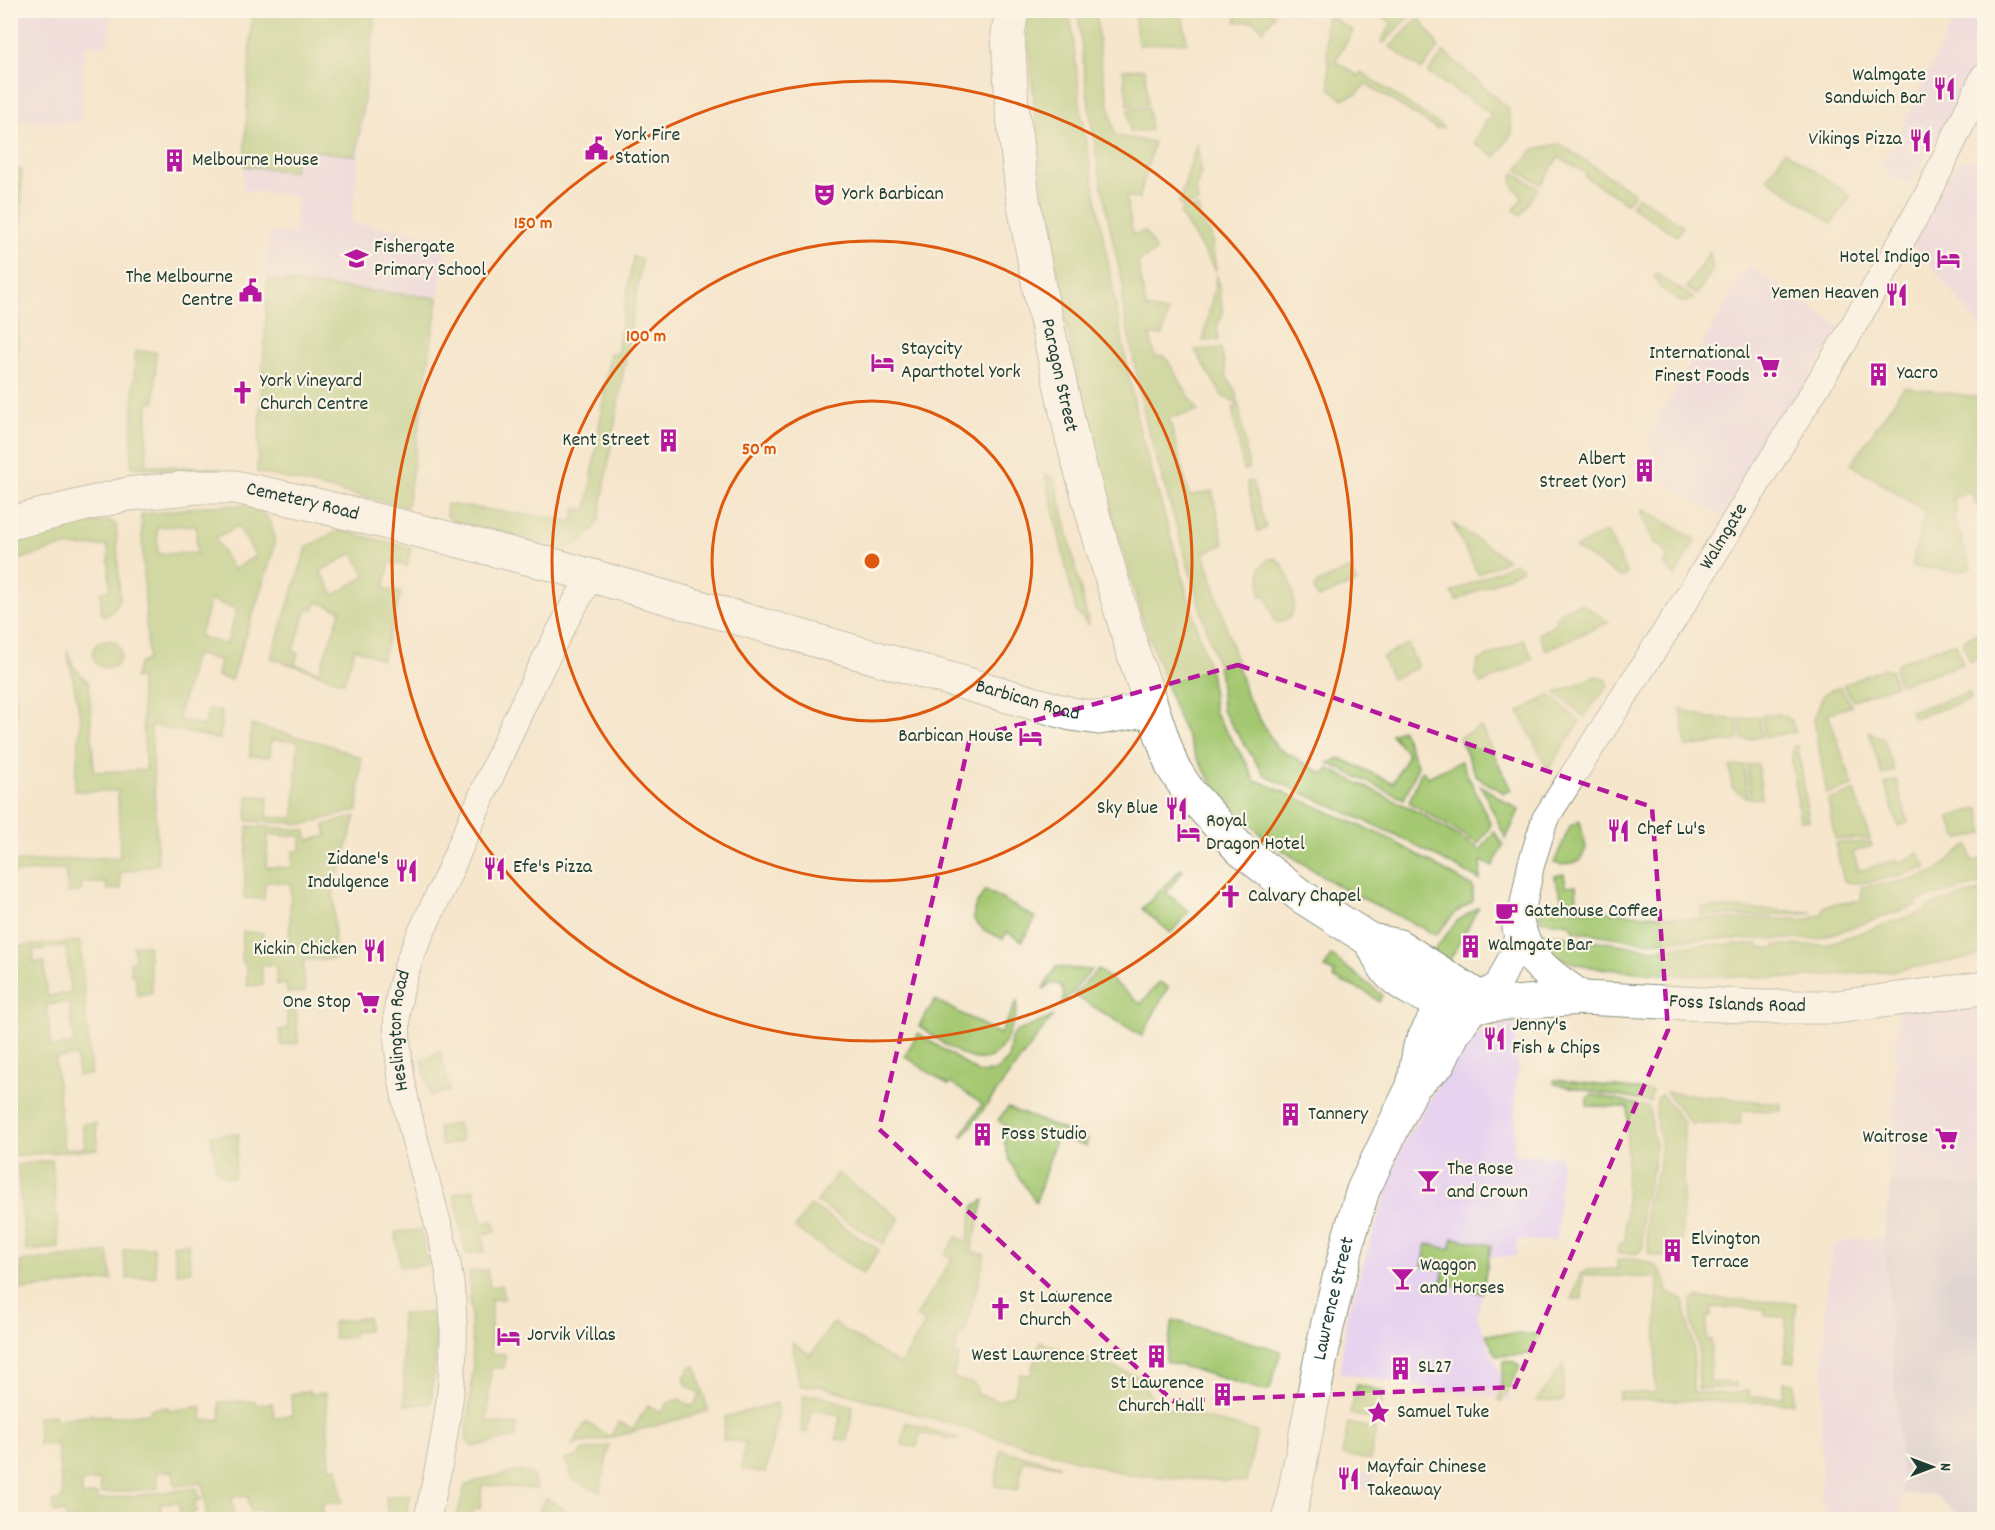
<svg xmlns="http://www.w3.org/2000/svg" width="1995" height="1530" font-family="Dekko,sans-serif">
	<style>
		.built { fill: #e7d2ef }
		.industrial { fill: #c8bfd8 }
		.green { fill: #a4c871; stroke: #628252; stroke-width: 1.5; fill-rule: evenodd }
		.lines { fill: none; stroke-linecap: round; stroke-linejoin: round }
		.tertiary-casing { stroke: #8a9280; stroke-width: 28 }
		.primary-casing { stroke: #8a9280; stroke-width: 35 }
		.tertiary { stroke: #fff; stroke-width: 26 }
		.primary { stroke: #fff; stroke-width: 33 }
		.marked { fill: none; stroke: #b5179e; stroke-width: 4.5; stroke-dasharray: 12 8; stroke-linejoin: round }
		.ring { fill: none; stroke: #de580e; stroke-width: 3 }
		.labels { text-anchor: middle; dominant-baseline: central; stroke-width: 4.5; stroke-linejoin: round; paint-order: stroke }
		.poi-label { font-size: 20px; fill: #1f3d34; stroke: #fcf5e5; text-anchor: start }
		.street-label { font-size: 20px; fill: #1f3d34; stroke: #fcf5e5 }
		.centre { fill: #de580e; stroke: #fcf5e5; stroke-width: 3 }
		.ring-label { font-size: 18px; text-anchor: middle; font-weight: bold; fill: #de580e; stroke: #fcf5e5; stroke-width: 4.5; stroke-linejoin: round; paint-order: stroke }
	</style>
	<rect width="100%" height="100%" fill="#fcf5e5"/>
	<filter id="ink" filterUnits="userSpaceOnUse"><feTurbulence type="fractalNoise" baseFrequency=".0167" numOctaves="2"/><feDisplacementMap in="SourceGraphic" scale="12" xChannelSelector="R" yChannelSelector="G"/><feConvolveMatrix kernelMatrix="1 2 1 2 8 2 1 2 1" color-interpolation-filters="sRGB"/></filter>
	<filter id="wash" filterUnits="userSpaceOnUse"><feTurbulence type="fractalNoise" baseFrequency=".008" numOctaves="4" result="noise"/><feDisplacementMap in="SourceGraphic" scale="24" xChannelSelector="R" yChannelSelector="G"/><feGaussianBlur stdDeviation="1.35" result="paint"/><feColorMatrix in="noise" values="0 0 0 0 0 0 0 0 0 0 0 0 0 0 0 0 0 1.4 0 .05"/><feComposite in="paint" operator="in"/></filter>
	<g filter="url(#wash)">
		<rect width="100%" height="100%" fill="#f5e6cc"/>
		<g class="built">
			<path d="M11 10 114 11 106 45H84L81 123 11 120Z"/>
			<path d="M251 11H376L351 223 447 238 407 509 257 472 269 232 295 233 297 196 243 190Z"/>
			<path d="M1958 11H1984V77L1907 184 1881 170Z"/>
			<path d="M1962 158 1984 164V331L1913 244 1931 203Z"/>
			<path d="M1749 265 1841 327 1722 516 1665 484 1647 437Z"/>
			<path d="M1984 988V1186L1891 1182 1898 1000Z"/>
			<path d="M1515 1021V1051L1519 1068 1516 1080 1514 1155 1561 1157 1557 1241 1517 1240 1516 1256 1490 1257 1477 1316 1512 1402 1340 1373 1347 1314 1401 1147 1467 1038Z"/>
			<path d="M1884 1238 1903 1495 1901 1509 1892 1519 1827 1520 1821 1499 1822 1414 1826 1297 1833 1245 1856 1239Z"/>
			<path d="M1339 1468 1374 1475 1371 1492 1336 1484Z"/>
		</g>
		<path class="industrial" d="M1891 1182 1984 1186V1512L1959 1516 1935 1495H1903L1884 1238Z"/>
		<g class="green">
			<path d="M1031 10 1067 11V19L1071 20 1083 127 1138 424 1211 676 1214 712 1246 762 1255 782 1259 781 1390 839 1473 887V901L1454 914 1436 935 1338 886 1265 839 1214 786 1197 758 1178 717 1140 612 1083 408 1047 225 1027 35 1026 21Z"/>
			<path d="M252 11H376L356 156 297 149 294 172 244 166Z"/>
			<path d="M1134 11H1178L1182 14 1187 42 1138 45Z"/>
			<path d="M1236 11H1270L1275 15 1263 30 1254 21 1236 22Z"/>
			<path d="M1415 11 1384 43 1381 41 1392 23 1374 11Z"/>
			<path d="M1096 12 1101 65 1115 136 1154 142 1139 199 1126 196 1133 235 1145 231 1156 251 1138 262 1146 308 1168 312 1163 335H1150L1155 357 1165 356 1198 411 1169 418 1189 496 1212 491 1224 545 1204 552 1247 697 1276 747 1323 774 1329 769 1420 813 1481 850 1494 831 1503 845 1493 866 1481 861 1480 880 1394 834 1265 776 1222 710 1220 674 1146 423 1122 300 1124 290C1102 199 1087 107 1078 13Z"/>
			<path d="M1328 15 1353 31 1335 61 1358 76 1361 72 1443 127 1437 129 1366 84 1357 94 1342 99 1330 89 1325 24Z"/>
			<path d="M1419 17 1439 47 1422 70 1390 47Z"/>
			<path d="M1444 52 1508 108 1512 133 1496 157 1474 143 1491 113 1428 73Z"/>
			<path d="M1145 69 1148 104 1128 106 1123 70Z"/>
			<path d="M1148 107 1151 130 1130 132 1128 110Z"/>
			<path d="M1197 141 1201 173 1196 187 1198 203 1181 206 1179 203Z"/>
			<path d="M1560 144 1634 193 1627 203 1585 177 1586 173 1559 157 1541 184 1517 170 1534 149Z"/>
			<path d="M1785 151 1851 196 1832 223 1767 178Z"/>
			<path d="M11 170H22L16 401H10Z"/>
			<path d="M1514 173 1538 188 1521 215 1514 210 1523 197C1515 189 1509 184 1514 173Z"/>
			<path d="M1638 196 1683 226 1677 236 1631 206Z"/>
			<path d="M1198 207 1201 222 1211 235 1216 271 1180 214 1182 209Z"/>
			<path d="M1710 252 1713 269 1697 295 1686 288Z"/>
			<path d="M633 257 642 259 599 520C590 538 579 547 559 548L452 521 446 514 447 504 573 521 575 508 587 510 610 353 617 354Z"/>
			<path d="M1657 274 1695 299 1682 303 1658 286 1660 282 1654 278Z"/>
			<path d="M1217 275 1223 314 1217 327 1219 340 1203 341Z"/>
			<path d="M268 280 438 298 407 507 257 472Z"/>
			<path d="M1221 348 1227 378 1236 392 1238 403 1223 397 1195 350Z"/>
			<path d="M135 351 156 352 155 402H148L146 465 222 469 171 471 133 467 131 463Z"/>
			<path d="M1904 387 1984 398V503L1976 506 1971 492 1953 498 1957 512 1953 514 1971 568 1957 572 1912 566 1925 511 1851 464Z"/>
			<path d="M1239 406 1249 469 1244 470 1233 413 1234 407Z"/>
			<path d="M1045 473 1055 479 1089 626 1076 611Z"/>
			<path d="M1252 481 1266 528 1258 532 1247 482Z"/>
			<path d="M245 505C270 510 279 532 272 556L231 680 217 676 220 660 195 654 178 719 204 726 209 709 222 712 220 739 151 725 158 864 120 873 121 889 107 890 106 883H82L81 891 68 893 65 869 11 873 10 654 16 712 11 862 120 857 118 791H74L81 719 67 650 74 667 89 683 94 772 146 770 140 678 134 679 139 664 148 659 141 515 205 506ZM196 525 197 553 158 554 157 527ZM238 526 256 556 233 570 215 538ZM211 600 237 609 226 645 199 636Z"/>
			<path d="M1643 510 1696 539 1675 576 1664 564 1667 558 1662 546 1654 543 1641 513Z"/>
			<path d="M111 521 116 525 120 598 115 608 105 617 101 613V591L110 590 108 546 60 547 11 562V544L81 524Z"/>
			<path d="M1453 524 1508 560 1478 574Z"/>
			<path d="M339 530 411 548 407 566 390 562 384 588 401 593 382 660 355 648 344 682 271 658 307 547ZM353 553 366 576 334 595 320 571ZM317 602 341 610 319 672 295 664 298 653 293 651 307 609 313 610Z"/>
			<path d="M1607 531 1627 574 1622 578 1575 548Z"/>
			<path d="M1275 558C1289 565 1309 626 1275 622L1266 595 1260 596V568L1269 559Z"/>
			<path d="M1515 563 1523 569 1456 601 1452 592Z"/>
			<path d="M1350 568 1357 582 1318 598 1314 590 1317 583Z"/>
			<path d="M1581 603 1609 622 1546 650 1538 634 1554 624 1561 611Z"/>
			<path d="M1984 631V657L1970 662 1963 642 1968 637Z"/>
			<circle cx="107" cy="654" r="14"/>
			<path d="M1524 640 1533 659 1481 684 1475 673 1478 661Z"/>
			<path d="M1952 643 1956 644 1963 664 1899 684 1895 670 1897 663Z"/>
			<path d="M1408 644 1418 667 1392 679 1382 657Z"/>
			<path d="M1884 668 1891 670 1896 685 1853 700 1843 685Z"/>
			<path d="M1597 676 1607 680 1608 685 1584 717 1556 693Z"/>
			<path d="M1840 687 1852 706 1828 713 1853 786 1827 794 1814 720 1824 693Z"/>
			<path d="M1969 693 1971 700 1913 718 1910 711Z"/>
			<path d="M1550 695 1580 722 1548 770 1519 712Z"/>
			<path d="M1681 709 1709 718 1737 719 1739 740 1686 747Z"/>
			<path d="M1778 714 1791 720 1796 732 1765 737 1762 716Z"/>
			<path d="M1759 717 1762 737 1742 740 1740 719Z"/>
			<path d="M251 725 326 744 361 758 358 810 305 824 247 821 248 796 268 797 267 817 294 818 298 741 271 740 270 757 250 756Z"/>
			<path d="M1481 727 1511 790 1504 793 1477 777 1459 737Z"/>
			<path d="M1402 730 1418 766 1404 799 1328 763 1340 758 1393 783 1408 754 1391 734Z"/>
			<path d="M1869 732 1884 739 1894 771 1882 775Z"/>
			<path d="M1798 746 1809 821 1800 820 1792 761 1793 747Z"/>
			<path d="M1461 761 1491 825 1478 844 1409 802 1422 770 1428 777Z"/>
			<path d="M1758 764 1762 798 1751 799 1747 765Z"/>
			<path d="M1744 765 1748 798 1732 788 1730 767Z"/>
			<path d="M1896 780 1908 822 1898 826 1885 784Z"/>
			<path d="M1481 786 1519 810 1506 839Z"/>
			<path d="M1855 791 1870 839H1835L1828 800Z"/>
			<path d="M1979 808 1984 834 1960 838 1956 835 1949 817Z"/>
			<path d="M356 816 339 873H333L335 959 303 960 305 992 287 993 286 984 277 985 276 965H261L263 985 247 986V968L241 960 243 932 263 933 262 950 289 951 291 883 265 882 264 899 244 898 248 826 305 830 308 840 327 836 325 825ZM268 835 301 836V851H293L292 868 266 867Z"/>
			<path d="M1580 821 1586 848 1580 861 1562 865 1554 863 1570 826Z"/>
			<path d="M1871 842 1872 846 1853 852 1859 871 1896 860 1897 864 1919 853 1927 868C1908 872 1859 889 1844 881L1835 843Z"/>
			<path d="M1968 846 1972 861 1984 859V883L1916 901 1917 905 1817 939H1690L1645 942 1575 931 1570 924 1539 920 1541 906 1694 919H1810L1822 914 1824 906 1862 900 1861 887C1885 883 1918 882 1939 869 1950 861 1955 851 1968 846Z"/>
			<path d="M1181 869 1183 870 1166 893 1189 911 1171 933 1142 909Z"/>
			<path d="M1564 874 1566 886 1576 885 1577 903 1562 902C1562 891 1555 887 1555 876Z"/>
			<path d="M985 890 1036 918 1022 941 1007 932 1003 939 984 930 974 920V909Z"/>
			<path d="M1984 890V955L1891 971 1793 978 1657 974 1590 967 1557 958 1549 953 1534 931 1649 949 1695 945 1758 944 1759 948H1775V945H1824L1928 910 1927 906Z"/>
			<path d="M1479 907 1449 961 1433 952 1457 921Z"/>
			<path d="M1701 907 1812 912 1768 916 1701 915Z"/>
			<path d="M80 941 91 1074 78 1076 76 1056 55 1058 64 1149 85 1147 82 1124 96 1123 98 1149 11 1156V947ZM66 947 71 993 47 996 44 962 34 963 33 950ZM69 1002 74 1044 51 1047 47 1005Z"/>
			<path d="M148 945 152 993 137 995 135 975H131L130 961H135L133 946Z"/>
			<path d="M1331 955 1382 995 1379 1002 1368 993 1333 978 1335 973 1325 968Z"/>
			<path d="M1056 967 1091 970 1061 1006 1064 995 1061 985 1053 983 1043 989Z"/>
			<path d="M1098 969 1141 1004 1159 982 1168 987 1142 1036 1074 995Z"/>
			<path d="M935 1000 1000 1034 1017 1002C1018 1015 1012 1025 1007 1037 987 1085 945 1043 919 1026Z"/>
			<path d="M296 1010 298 1043 281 1045 279 1030 288 1029 287 1011Z"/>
			<path d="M1052 1017 963 1137 961 1136 982 1104 951 1083 948 1085 905 1056 918 1033 979 1073 994 1072 1008 1060 1011 1038 1016 1032Z"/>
			<path d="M440 1051 450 1091 430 1096 422 1060Z"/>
			<path d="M1554 1080 1652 1091 1650 1102 1555 1084Z"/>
			<path d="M1666 1092 1781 1104V1111L1741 1110 1740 1124H1691Z"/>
			<path d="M1592 1094 1649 1107 1655 1146 1654 1164 1641 1211 1643 1247 1638 1253H1617L1618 1244 1625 1243 1628 1107 1587 1106V1098Z"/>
			<path d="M1662 1095 1684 1123 1682 1245H1665L1664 1257 1649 1254C1648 1241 1645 1226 1646 1212 1647 1190 1662 1170 1661 1148 1660 1129 1652 1116 1658 1097Z"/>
			<path d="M1008 1108 1087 1139 1086 1146 1056 1137 1036 1202C1020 1179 1000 1155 1005 1126L998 1120Z"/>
			<path d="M458 1123 462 1141 442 1146 438 1128Z"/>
			<path d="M239 1134 234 1177 226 1178 217 1171 211 1135Z"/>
			<path d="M52 1160 59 1248 26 1251 17 1165Z"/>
			<path d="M837 1173 900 1218 883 1244 817 1202Z"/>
			<path d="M474 1189 482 1223 493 1221 496 1232 483 1234 485 1252 466 1254 454 1194Z"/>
			<path d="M984 1200 971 1251 985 1255 965 1333 960 1332 954 1354 959 1355 953 1378 975 1384 978 1394 999 1401 1014 1394 1020 1374 1030 1376 1040 1342 1138 1376 1156 1405 1257 1432 1246 1482 1128 1475 820 1386H800L792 1343 811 1355 833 1323 900 1365 926 1323 916 1317 952 1259 945 1255 957 1236 967 1243 974 1206Z"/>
			<path d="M811 1205 879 1250 863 1274 795 1228Z"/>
			<path d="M421 1230 428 1265 400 1267 396 1232Z"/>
			<path d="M1453 1238 1491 1245 1482 1293 1441 1283 1444 1270 1422 1266 1427 1244 1450 1249Z"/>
			<path d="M188 1243 191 1271 177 1273 173 1245Z"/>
			<path d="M153 1247 156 1276 127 1279 123 1250Z"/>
			<path d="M108 1252 112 1280 22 1290 20 1262Z"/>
			<path d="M1617 1259C1644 1258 1665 1261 1667 1293L1683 1299 1694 1349 1693 1393H1738L1749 1390V1397H1784V1382L1794 1383 1793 1403 1619 1399V1392L1655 1393 1658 1278 1583 1275 1582 1299H1572L1580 1274 1587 1270 1617 1269Z"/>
			<path d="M487 1270 490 1287 502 1285 504 1299H491V1354H505L504 1368H491L487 1422 517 1425 516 1437 473 1447 466 1440 473 1371 469 1272Z"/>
			<path d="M1695 1298 1796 1303 1794 1362H1785L1786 1317 1765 1316V1309L1712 1307 1711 1317H1707L1706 1339 1711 1340 1710 1382 1736 1383V1387L1698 1389 1699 1348 1692 1323 1691 1302Z"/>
			<path d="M430 1313 435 1316 436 1352 431 1404 405 1405 401 1314Z"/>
			<path d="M368 1317V1331L353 1332V1337L334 1339 333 1322Z"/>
			<path d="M1173 1320 1281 1351 1270 1389 1265 1391 1165 1361Z"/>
			<path d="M1486 1334H1541L1530 1354 1497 1356Z"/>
			<path d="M1504 1361 1514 1362 1520 1367 1502 1401 1499 1400Z"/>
			<path d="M1564 1364 1563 1401H1536Z"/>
			<path d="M696 1366 708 1411 610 1438 572 1445 586 1422 610 1437 619 1422 633 1429 648 1405 661 1413 668 1403 679 1399 693 1407 700 1394 686 1384 684 1379 689 1368Z"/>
			<path d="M1357 1385 1384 1391 1378 1420 1350 1414Z"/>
			<path d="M310 1391V1394L326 1393 330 1468 338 1467 342 1502 322 1504 324 1519H312L311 1513 278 1516V1519H263L262 1510 250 1512 248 1496 232 1498 234 1514 223 1515V1519H207L203 1483 175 1486 173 1471 156 1472 158 1488 101 1494 100 1480 81 1482 82 1496 97 1494 98 1500 197 1488 201 1500 195 1501 196 1512 192 1513V1519H181L178 1502 160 1504 162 1516 157 1517 158 1519H66L65 1512 54 1513 52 1502 63 1499 57 1444 39 1445 37 1417 55 1415 56 1420 93 1414V1416L109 1415 110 1417 150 1413 151 1409 168 1407 169 1411 201 1406 203 1421 221 1419 219 1402 255 1401 256 1405 272 1403 274 1417 292 1415 291 1394Z"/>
			<path d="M803 1395H817L853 1406 847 1441 836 1439 840 1415 812 1410 807 1433 801 1432Z"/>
			<path d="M777 1403 778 1416 765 1473 742 1469 745 1442 723 1440 725 1417Z"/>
			<path d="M906 1422 958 1438 957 1440 920 1433 917 1447 902 1445Z"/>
			<path d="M1348 1423 1376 1429 1370 1460 1342 1455Z"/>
			<path d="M609 1446 600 1492 573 1480 565 1460 579 1456 582 1451Z"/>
			<path d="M1001 1450 1059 1465V1466L1023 1460 1018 1490 995 1486Z"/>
			<path d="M520 1471 532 1474 537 1489 482 1485 480 1509 474 1508 473 1519H456L465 1486 479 1480Z"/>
			<path d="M411 1494 406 1519H388L386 1497Z"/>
			<path d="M546 1498 579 1519H537L541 1505Z"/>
		</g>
	</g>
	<g filter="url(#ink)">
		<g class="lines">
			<defs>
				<g id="tertiary">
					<path id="s1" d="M1478 997 1498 985 1514 952 1531 865 1545 819 1689 595 1847 337 1928 194 1984 76"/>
					<path id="s2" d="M427 1520C447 1433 465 1341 445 1252 428 1176 395 1097 397 1018 398 969 428 921 447 877 491 775 534 671 591 576"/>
				</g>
				<g id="primary">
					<path id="s3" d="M1012 10 1008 34 1012 107 1023 199 1040 292 1072 438 1096 525 1134 655 1172 766 1189 792 1240 849 1301 896 1370 940 1399 946 1489 1004"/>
					<path id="s4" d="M10 523 128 494 197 487H235L304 502 547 563 1071 714 1099 718 1152 709"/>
					<path d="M1519 928C1527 962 1555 979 1582 998"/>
					<path id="s5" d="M1370 940C1375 949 1380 960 1386 969 1397 985 1436 1003 1455 1007L1582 998 1763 1007H1836L1984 988"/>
					<path d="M1413 1086 1439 1063 1453 1034 1478 997"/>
					<path id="s6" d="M1289 1520 1327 1327 1350 1234 1363 1190 1413 1086 1420 1046 1452 986"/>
				</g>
			</defs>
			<use href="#tertiary" class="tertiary-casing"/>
			<use href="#primary" class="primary-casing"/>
			<use href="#tertiary" class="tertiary"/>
			<use href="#primary" class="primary"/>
		</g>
	</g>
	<path d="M0 0H1995V1530H0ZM1238 665 1652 807 1668 1030 1515 1387 1173 1401 879 1129 970 738Z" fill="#f5e6cc" fill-opacity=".55" fill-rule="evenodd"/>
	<path class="marked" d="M1238 665 1652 807 1668 1030 1515 1387 1173 1401 879 1129 970 738Z"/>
	<g class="ring">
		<circle cx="872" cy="561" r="160"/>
		<circle cx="872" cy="561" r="320"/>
		<circle cx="872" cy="561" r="480"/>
	</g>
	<defs>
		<symbol id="restaurant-bare" viewBox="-9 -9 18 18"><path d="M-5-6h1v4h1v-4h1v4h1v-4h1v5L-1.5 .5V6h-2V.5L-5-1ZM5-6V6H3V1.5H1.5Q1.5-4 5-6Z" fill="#b5179e" stroke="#fcf5e5" stroke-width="2.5" paint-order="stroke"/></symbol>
		<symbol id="civic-bare" viewBox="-9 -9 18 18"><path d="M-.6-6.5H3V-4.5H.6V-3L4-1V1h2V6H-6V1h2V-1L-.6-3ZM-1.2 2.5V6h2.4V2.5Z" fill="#b5179e" stroke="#fcf5e5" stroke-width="2.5" paint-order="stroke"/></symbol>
		<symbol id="building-bare" viewBox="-9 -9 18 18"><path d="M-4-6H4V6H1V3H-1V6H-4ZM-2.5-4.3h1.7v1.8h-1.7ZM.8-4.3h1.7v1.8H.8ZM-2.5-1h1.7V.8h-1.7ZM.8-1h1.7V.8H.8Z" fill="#b5179e" stroke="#fcf5e5" stroke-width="2.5" paint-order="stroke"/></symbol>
		<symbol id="theatre-bare" viewBox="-9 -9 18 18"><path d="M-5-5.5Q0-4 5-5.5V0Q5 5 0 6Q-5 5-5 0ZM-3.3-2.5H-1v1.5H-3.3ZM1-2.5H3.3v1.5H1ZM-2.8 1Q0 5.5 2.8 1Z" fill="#b5179e" stroke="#fcf5e5" stroke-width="2.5" paint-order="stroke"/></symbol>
		<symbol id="hotel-bare" viewBox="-9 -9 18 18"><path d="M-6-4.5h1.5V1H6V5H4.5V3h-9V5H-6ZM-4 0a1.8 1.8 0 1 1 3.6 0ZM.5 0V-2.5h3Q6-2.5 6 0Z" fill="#b5179e" stroke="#fcf5e5" stroke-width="2.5" paint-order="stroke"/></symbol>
		<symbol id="school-bare" viewBox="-9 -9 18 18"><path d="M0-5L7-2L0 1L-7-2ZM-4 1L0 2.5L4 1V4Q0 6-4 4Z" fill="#b5179e" stroke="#fcf5e5" stroke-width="2.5" paint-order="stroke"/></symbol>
		<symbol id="supermarket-bare" viewBox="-9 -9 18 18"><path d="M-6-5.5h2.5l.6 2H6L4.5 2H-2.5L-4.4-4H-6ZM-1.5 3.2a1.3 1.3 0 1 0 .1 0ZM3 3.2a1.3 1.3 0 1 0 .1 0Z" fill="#b5179e" stroke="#fcf5e5" stroke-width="2.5" paint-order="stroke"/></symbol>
		<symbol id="church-bare" viewBox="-9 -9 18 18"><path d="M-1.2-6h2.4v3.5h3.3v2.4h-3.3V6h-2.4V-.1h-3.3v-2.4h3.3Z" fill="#b5179e" stroke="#fcf5e5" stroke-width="2.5" paint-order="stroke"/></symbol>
		<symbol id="cafe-bare" viewBox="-9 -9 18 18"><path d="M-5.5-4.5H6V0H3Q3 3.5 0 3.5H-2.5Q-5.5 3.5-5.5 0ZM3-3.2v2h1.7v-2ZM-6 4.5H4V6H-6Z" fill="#b5179e" stroke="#fcf5e5" stroke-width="2.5" paint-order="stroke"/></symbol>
		<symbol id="bar-bare" viewBox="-9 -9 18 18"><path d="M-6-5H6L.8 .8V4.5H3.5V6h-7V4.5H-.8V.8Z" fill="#b5179e" stroke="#fcf5e5" stroke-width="2.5" paint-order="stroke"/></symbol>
		<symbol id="sight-bare" viewBox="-9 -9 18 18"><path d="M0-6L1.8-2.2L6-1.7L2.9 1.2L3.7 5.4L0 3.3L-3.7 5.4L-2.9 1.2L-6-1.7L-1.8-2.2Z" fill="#b5179e" stroke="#fcf5e5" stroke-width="2.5" paint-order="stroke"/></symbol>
	</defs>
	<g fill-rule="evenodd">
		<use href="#restaurant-bare" x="1928" y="72" width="33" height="33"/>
		<use href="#restaurant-bare" x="1904" y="124" width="33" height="33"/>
		<use href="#civic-bare" x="580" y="132" width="33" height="33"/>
		<use href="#building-bare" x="158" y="144" width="33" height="33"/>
		<use href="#theatre-bare" x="808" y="178" width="33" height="33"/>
		<use href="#hotel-bare" x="1932" y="242" width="33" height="33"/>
		<use href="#school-bare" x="340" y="242" width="33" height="33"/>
		<use href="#civic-bare" x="234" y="274" width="33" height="33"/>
		<use href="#restaurant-bare" x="1880" y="278" width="33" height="33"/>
		<use href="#hotel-bare" x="866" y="346" width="33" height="33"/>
		<use href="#supermarket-bare" x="1752" y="350" width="33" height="33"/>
		<use href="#building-bare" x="1862" y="358" width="33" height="33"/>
		<use href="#church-bare" x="226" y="376" width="33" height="33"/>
		<use href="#building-bare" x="652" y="424" width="33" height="33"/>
		<use href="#building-bare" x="1628" y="454" width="33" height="33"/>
		<use href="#hotel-bare" x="1014" y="720" width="33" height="33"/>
		<use href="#restaurant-bare" x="1160" y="792" width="33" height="33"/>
		<use href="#restaurant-bare" x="1602" y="814" width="33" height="33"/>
		<use href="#hotel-bare" x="1172" y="816" width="33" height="33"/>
		<use href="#restaurant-bare" x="478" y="852" width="33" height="33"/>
		<use href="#restaurant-bare" x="390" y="854" width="33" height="33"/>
		<use href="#church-bare" x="1214" y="880" width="33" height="33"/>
		<use href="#cafe-bare" x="1490" y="896" width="33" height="33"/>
		<use href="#building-bare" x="1454" y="930" width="33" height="33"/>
		<use href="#restaurant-bare" x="358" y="934" width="33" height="33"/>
		<use href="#supermarket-bare" x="352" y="986" width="33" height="33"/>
		<use href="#restaurant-bare" x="1478" y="1022" width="33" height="33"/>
		<use href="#building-bare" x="1274" y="1098" width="33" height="33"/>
		<use href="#building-bare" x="966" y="1118" width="33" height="33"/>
		<use href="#supermarket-bare" x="1930" y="1122" width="33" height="33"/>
		<use href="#bar-bare" x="1412" y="1164" width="33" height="33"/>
		<use href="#building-bare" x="1656" y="1234" width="33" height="33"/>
		<use href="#bar-bare" x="1386" y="1262" width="33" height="33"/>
		<use href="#church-bare" x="984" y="1292" width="33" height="33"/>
		<use href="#hotel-bare" x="492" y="1320" width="33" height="33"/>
		<use href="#building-bare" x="1140" y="1340" width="33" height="33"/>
		<use href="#building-bare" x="1384" y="1352" width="33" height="33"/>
		<use href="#building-bare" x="1206" y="1378" width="33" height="33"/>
		<use href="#sight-bare" x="1362" y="1396" width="33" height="33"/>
		<use href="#restaurant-bare" x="1332" y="1462" width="33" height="33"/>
	</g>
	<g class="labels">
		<g class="poi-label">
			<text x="1926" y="76" text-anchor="end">Walmgate<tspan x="1926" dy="23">Sandwich Bar</tspan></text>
			<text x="615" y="136">York Fire<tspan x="615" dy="23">Station</tspan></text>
			<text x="1902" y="140" text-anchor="end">Vikings Pizza</text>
			<text x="192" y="161">Melbourne House</text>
			<text x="842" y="195">York Barbican</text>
			<text x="374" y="248">Fishergate<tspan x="374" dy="23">Primary School</tspan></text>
			<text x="1930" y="258" text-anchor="end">Hotel Indigo</text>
			<text x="233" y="278" text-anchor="end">The Melbourne<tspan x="233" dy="23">Centre</tspan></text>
			<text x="1879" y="294" text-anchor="end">Yemen Heaven</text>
			<text x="901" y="350">Staycity<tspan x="901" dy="23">Aparthotel York</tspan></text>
			<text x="1750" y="354" text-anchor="end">International<tspan x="1750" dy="23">Finest Foods</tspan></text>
			<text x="1897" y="374">Yacro</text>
			<text x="260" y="382">York Vineyard<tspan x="260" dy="23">Church Centre</tspan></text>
			<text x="650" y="441" text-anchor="end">Kent Street</text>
			<text x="1626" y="460" text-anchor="end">Albert<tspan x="1626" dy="23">Street (Yor)</tspan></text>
			<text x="1013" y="737" text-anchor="end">Barbican House</text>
			<text x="1158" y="809" text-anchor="end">Sky Blue</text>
			<text x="1206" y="822">Royal<tspan x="1206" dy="23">Dragon Hotel</tspan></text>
			<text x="1637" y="830">Chef Lu's</text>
			<text x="389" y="860" text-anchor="end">Zidane's<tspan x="389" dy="23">Indulgence</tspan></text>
			<text x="513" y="868">Efe's Pizza</text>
			<text x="1248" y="897">Calvary Chapel</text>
			<text x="1524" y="912">Gatehouse Coffee</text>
			<text x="1488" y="946">Walmgate Bar</text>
			<text x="357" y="950" text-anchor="end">Kickin Chicken</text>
			<text x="351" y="1003" text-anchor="end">One Stop</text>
			<text x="1512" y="1026">Jenny's<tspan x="1512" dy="23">Fish &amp; Chips</tspan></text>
			<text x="1308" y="1115">Tannery</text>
			<text x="1001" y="1135">Foss Studio</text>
			<text x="1928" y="1138" text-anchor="end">Waitrose</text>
			<text x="1447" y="1170">The Rose<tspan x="1447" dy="23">and Crown</tspan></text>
			<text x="1691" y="1240">Elvington<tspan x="1691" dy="23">Terrace</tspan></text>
			<text x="1420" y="1266">Waggon<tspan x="1420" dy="23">and Horses</tspan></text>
			<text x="1019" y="1298">St Lawrence<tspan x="1019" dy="23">Church</tspan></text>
			<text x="527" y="1336">Jorvik Villas</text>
			<text x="1138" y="1356" text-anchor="end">West Lawrence Street</text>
			<text x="1418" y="1368">SL27</text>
			<text x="1204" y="1384" text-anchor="end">St Lawrence<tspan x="1204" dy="23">Church Hall</tspan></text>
			<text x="1397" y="1413">Samuel Tuke</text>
			<text x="1367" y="1468">Mayfair Chinese<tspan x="1367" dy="23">Takeaway</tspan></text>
		</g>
		<g class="street-label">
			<text stroke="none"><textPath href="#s3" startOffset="370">Paragon Street</textPath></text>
			<text stroke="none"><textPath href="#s4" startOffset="298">Cemetery Road</textPath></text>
			<text stroke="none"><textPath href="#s1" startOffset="531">Walmgate</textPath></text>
			<text stroke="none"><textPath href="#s4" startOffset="1050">Barbican Road</textPath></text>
			<text stroke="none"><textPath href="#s5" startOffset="396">Foss Islands Road</textPath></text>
			<text stroke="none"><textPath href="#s2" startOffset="498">Heslington Road</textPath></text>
			<text stroke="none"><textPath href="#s6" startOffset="226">Lawrence Street</textPath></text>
		</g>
	</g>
	<circle cx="872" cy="561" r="9" class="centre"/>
	<g class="ring-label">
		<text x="533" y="228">150 m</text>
		<text x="646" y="341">100 m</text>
		<text x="759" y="454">50 m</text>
	</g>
	<rect width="1995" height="1530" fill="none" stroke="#fcf5e5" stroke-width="36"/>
	<g transform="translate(1932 1467) rotate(90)" stroke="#fcf5e5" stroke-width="4.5" paint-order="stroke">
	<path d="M0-4.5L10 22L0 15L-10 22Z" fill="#1f3d34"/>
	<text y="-9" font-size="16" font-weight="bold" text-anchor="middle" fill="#1f3d34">N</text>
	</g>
</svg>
